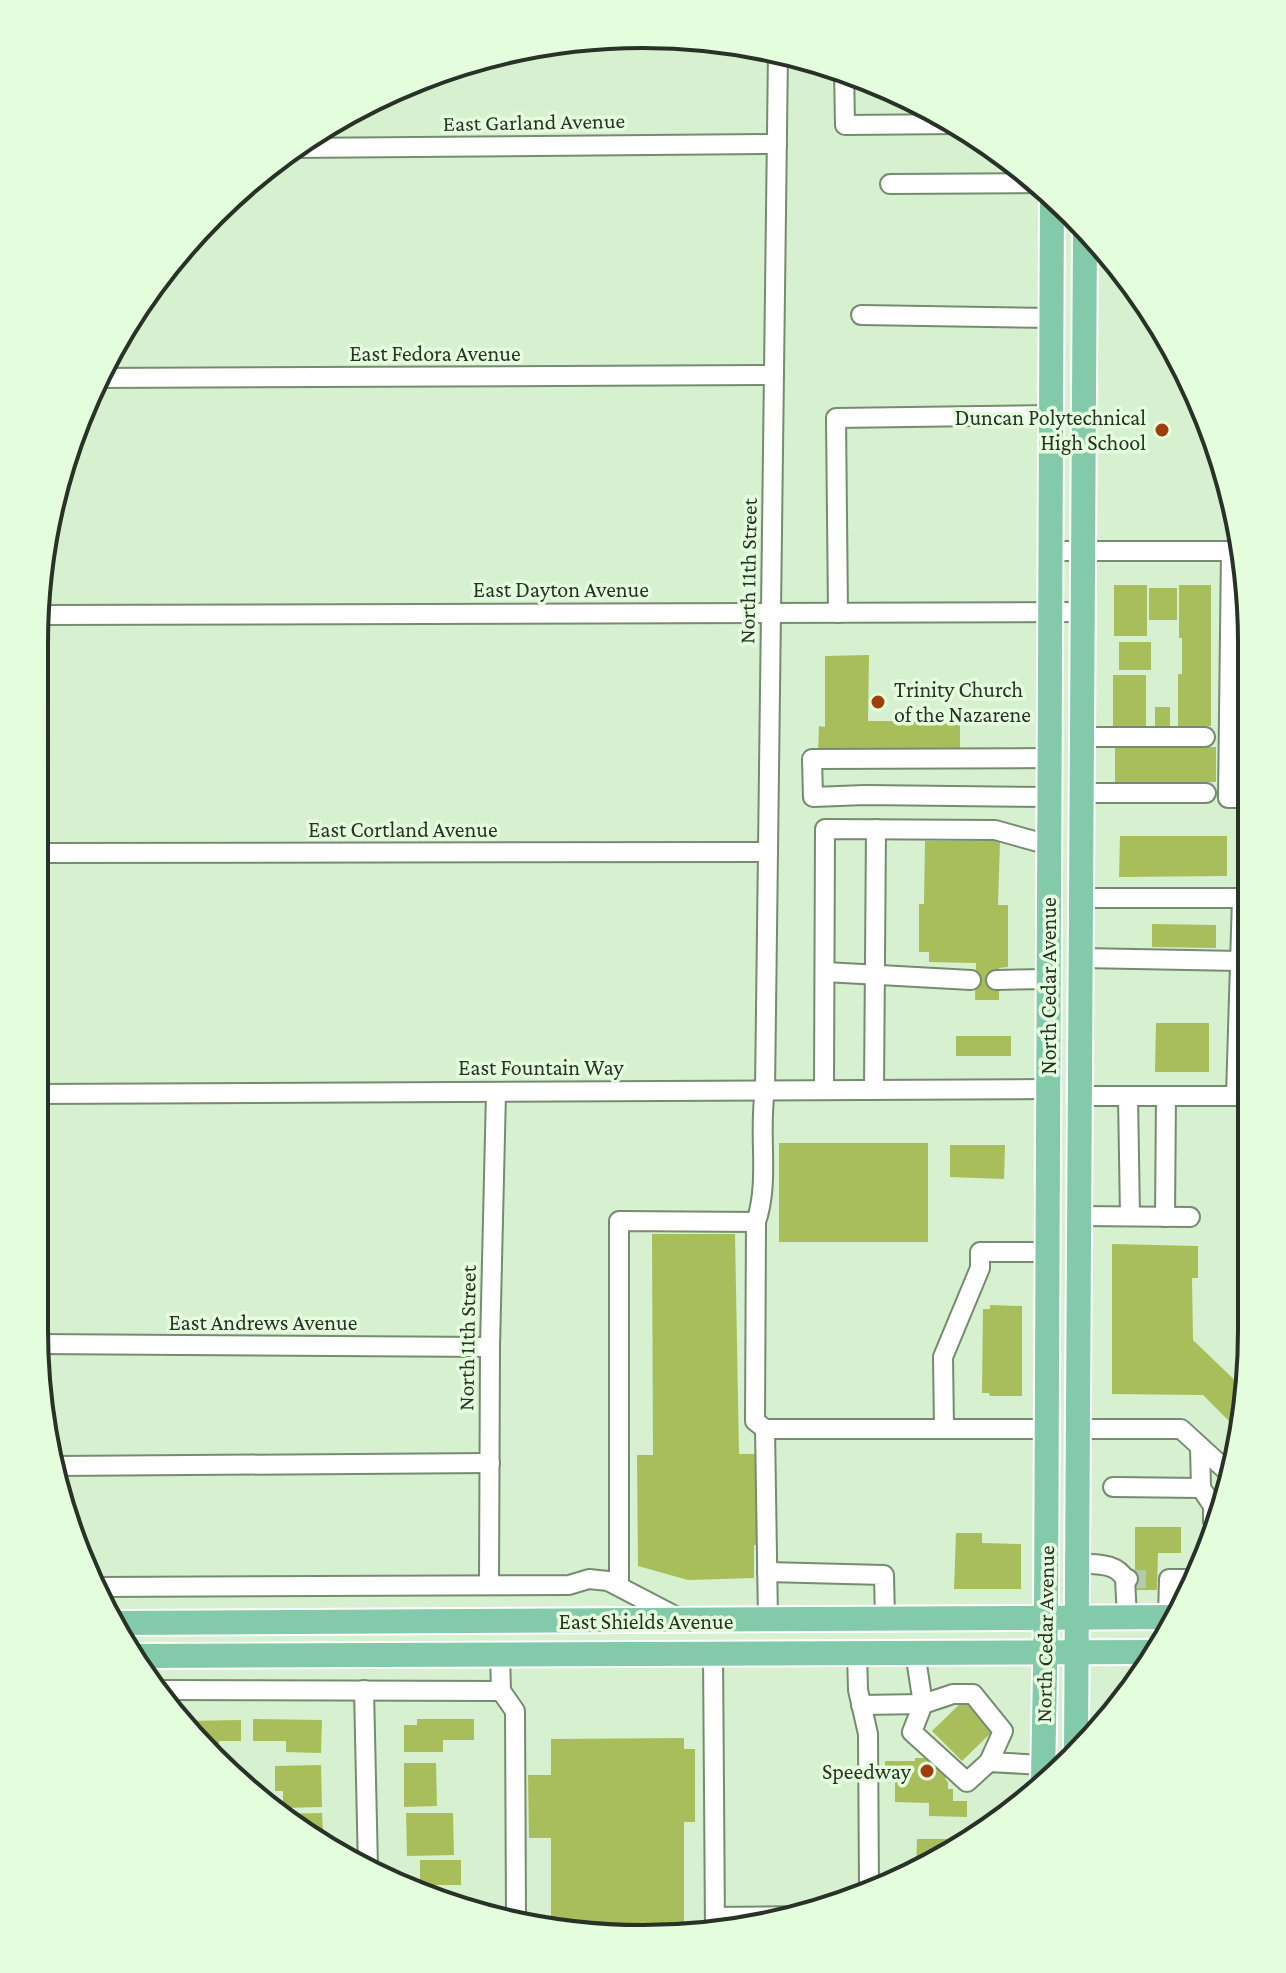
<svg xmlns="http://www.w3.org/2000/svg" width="1286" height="1973" font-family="'Crimson Pro',serif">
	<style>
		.building { fill: #a7be5a }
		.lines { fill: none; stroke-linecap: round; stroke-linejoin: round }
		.minor-tunnel { stroke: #b3caae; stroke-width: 18; stroke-dasharray: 18 9; stroke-linecap: butt }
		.minor-casing { stroke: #758c6f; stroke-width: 22 }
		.major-casing { stroke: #fff; stroke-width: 28 }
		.minor { stroke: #fff; stroke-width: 18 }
		.major { stroke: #82caaa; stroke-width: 24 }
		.poi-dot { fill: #a13d08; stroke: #e3fddd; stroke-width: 3 }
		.labels { text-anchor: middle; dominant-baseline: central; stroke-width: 7; stroke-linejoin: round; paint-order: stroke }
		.street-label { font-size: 22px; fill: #283226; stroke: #e3fddd }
		.poi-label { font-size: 22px; fill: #283226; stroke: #e3fddd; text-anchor: end }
		.rim { fill: none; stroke: #283226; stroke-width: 4 }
	</style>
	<rect width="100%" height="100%" fill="#d6f0d0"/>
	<g class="building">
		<rect x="1114" y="585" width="33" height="51"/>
		<path d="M1179 585H1211V726H1178V674H1182V638H1179Z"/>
		<path d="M1243 585H1248L1251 604 1250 738H1237L1238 692H1242V670H1238V613H1243Z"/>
		<rect x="1149" y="588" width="28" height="32"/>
		<rect x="1119" y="642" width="32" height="28"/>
		<path d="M869 655 868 721H960V751L818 752 819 726 825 727V656Z"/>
		<rect x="1113" y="675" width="33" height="51"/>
		<rect x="1155" y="707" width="15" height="19"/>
		<rect x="1115" y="747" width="101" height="35"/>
		<path d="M1120 836H1227V876L1119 877Z"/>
		<path d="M925 841H1000L998 905H1008V967L999 968V1000H975L976 963 929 962V952H919V904H924Z"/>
		<path d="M1152 924 1216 925V948L1152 947Z"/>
		<path d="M1156 1023H1209V1072H1155Z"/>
		<rect x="956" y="1036" width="55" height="20"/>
		<rect x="779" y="1143" width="149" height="99"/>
		<path d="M950 1145H1005L1004 1179 950 1177Z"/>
		<path d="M652 1234H735L739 1454H760L761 1545H754V1578L688 1580 638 1566 637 1455H653Z"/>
		<path d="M1112 1244 1198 1246V1278H1192L1193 1340 1247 1392V1410L1240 1432 1203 1395 1112 1394Z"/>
		<path d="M990 1305 1022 1306V1396H990L989 1393H982L983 1309H990Z"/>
		<path d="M1135 1527H1181V1553H1158L1157 1590H1135Z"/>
		<path d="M956 1533H982V1543L1021 1544V1589H954Z"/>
		<path d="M966 1698 996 1728 962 1761 932 1731Z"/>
		<path d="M253 1719 322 1720 321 1753 286 1752V1741H253Z"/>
		<path d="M417 1719H474V1740H443V1752H404V1725H417Z"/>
		<path d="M241 1720V1741H219V1753H215L185 1721Z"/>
		<path d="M684 1738V1749H695V1822H684V1930L603 1938 551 1926V1838H529L528 1775H551V1739Z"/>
		<path d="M915 1758H929L947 1776 945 1779 948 1782V1789H953V1801H967V1817L929 1816V1803L895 1802V1775H885V1761H915Z"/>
		<path d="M404 1763H436L437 1806 404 1807Z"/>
		<path d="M321 1765 322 1807 283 1808V1791H275V1766Z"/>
		<path d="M322 1813 323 1832H306L274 1814Z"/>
		<path d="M406 1813H453L454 1855 407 1856Z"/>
		<path d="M917 1839H970L948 1857 916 1871Z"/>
		<path d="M420 1860H461V1885H435V1899L405 1890V1883H420Z"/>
	</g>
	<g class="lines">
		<path class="minor-tunnel" d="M1128 1579H1150"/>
		<defs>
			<g id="minor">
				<path d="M778 52 765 1090C758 1133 770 1181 756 1222L755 1421 765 1429H1047"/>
				<path d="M844 69 845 125 959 124"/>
				<path d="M291 148 777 144"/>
				<path d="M890 184 1042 183"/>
				<path d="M861 315 1052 318"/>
				<path d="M95 378 774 375"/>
				<path d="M1050 551H1242"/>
				<path d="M1231 551 1228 798H1250"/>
				<path d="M838 613 836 418 1051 415"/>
				<path d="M39 615 1082 612"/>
				<path d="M1082 737H1205"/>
				<path d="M1082 793H1206"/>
				<path d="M1049 797 865 795 813 797 812 759 1049 758"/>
				<path d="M37 853 768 852"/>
				<path d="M1081 898H1242L1236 1096"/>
				<path d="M1082 958 1240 961"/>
				<path d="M825 972 971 980"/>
				<path d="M996 980 1048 979"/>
				<path d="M824 1090 825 829 995 830 1049 845"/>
				<path d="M874 1090 876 829"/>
				<path d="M36 1094 1047 1089"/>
				<path d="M1080 1096H1246"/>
				<path d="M1128 1096 1130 1216"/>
				<path d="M1080 1216 1190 1217"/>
				<path d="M1165 1217 1166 1096"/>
				<path d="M36 1344 490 1347"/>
				<path d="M765 1429 768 1620"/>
				<path d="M944 1429 943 1357 980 1268V1252H1047"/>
				<path d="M1078 1429H1181L1228 1472"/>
				<path d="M56 1466 490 1463"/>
				<path d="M1113 1487 1201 1488 1200 1447"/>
				<path d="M1201 1488 1213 1506V1521"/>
				<path d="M1078 1563C1095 1565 1116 1562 1125 1579"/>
				<path d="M767 1572 884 1575 885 1619"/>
				<path d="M489 1585 490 1347 496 1092"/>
				<path d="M619 1586V1221L756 1222"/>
				<path d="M97 1587 569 1585 589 1579 608 1581 681 1619"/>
				<path d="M1127 1617 1125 1579H1128"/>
				<path d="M1168 1617 1169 1579H1196"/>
				<path d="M915 1652 923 1704 912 1732 967 1782 989 1762 1043 1765"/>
				<path d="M713 1653 715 1927"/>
				<path d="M857 1653 858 1690 868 1734 869 1890"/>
				<path d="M500 1654 501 1691 515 1711 516 1917"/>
				<path d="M157 1690 501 1691"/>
				<path d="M364 1690 368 1869"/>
				<path d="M861 1705 923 1704 953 1694H973L1003 1731 989 1762"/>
				<path d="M715 1917 806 1916"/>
			</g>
			<g id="major">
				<path d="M115 1623 1177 1617"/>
				<path d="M131 1656 1154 1652"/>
				<path d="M1076 1752 1085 228"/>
				<path d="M1043 1779 1046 1617 1052 193"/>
			</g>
		</defs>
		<use href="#minor" class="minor-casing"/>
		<use href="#major" class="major-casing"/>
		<use href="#minor" class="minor"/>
		<use href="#major" class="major"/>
	</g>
	<g class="poi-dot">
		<circle cx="1162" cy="430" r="8"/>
		<circle cx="878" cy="702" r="8"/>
		<circle cx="927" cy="1771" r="8"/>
	</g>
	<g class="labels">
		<g class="street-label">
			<text transform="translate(534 122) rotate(-1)">East Garland Avenue</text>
			<text x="435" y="353">East Fedora Avenue</text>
			<text transform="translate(748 571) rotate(-89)">North 11th Street</text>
			<text x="561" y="589">East Dayton Avenue</text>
			<text x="403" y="829">East Cortland Avenue</text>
			<text transform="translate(1048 986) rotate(-90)">North Cedar Avenue</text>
			<text x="541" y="1067">East Fountain Way</text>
			<text x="263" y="1322">East Andrews Avenue</text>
			<text transform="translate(467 1338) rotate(-89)">North 11th Street</text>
			<text x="646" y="1621">East Shields Avenue</text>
			<text transform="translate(1045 1634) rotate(-89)">North Cedar Avenue</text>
		</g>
		<g class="poi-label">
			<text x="1146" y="417">Duncan Polytechnical<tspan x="1146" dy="25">High School</tspan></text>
			<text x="894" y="689" text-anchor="start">Trinity Church<tspan x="894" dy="25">of the Nazarene</tspan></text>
			<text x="911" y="1771">Speedway</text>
		</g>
	</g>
	<path d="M0 0H1286V1973H0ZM643 48H643A595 595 0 0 1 1238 643V1330A595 595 0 0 1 643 1925H643A595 595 0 0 1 48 1330V643A595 595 0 0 1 643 48Z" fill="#e3fddd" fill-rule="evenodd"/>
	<path class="rim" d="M643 48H643A595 595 0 0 1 1238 643V1330A595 595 0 0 1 643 1925H643A595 595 0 0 1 48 1330V643A595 595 0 0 1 643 48Z"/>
</svg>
